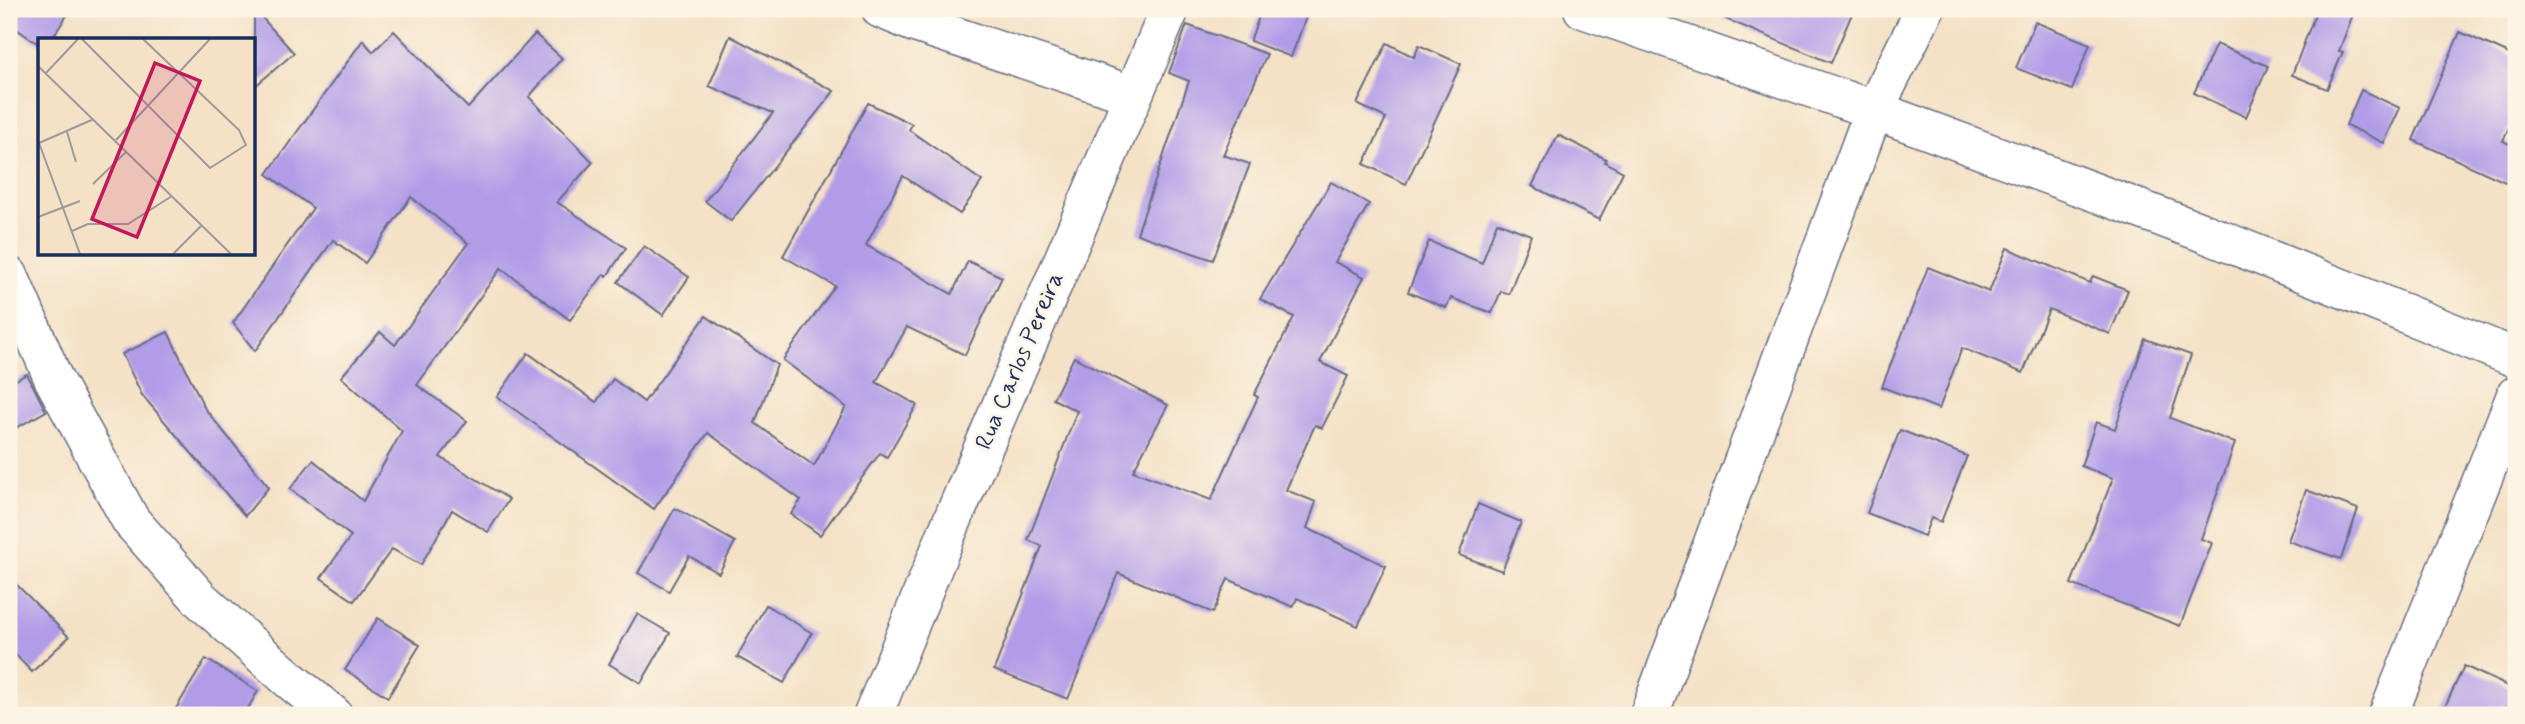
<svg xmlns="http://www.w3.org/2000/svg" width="2525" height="724" font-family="Mynerve,sans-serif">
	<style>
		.building { fill: #b19ce8 }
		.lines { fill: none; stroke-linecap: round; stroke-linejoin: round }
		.minor-casing { stroke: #676d82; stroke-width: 41 }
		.secondary-casing { stroke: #676d82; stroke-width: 41 }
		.minor { stroke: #fff; stroke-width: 38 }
		.secondary { stroke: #fff; stroke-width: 38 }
		.labels { text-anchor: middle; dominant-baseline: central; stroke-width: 5; stroke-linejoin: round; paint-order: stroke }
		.street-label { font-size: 24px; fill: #1b2f5e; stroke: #fcf5e5 }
		.inset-road { fill: none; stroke: #9d9a9c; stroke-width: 2 }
		.view { fill: #c2185b; fill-opacity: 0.15; stroke: #c2185b; stroke-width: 3.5 }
		.inset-edge { fill: none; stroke: #1b2f5e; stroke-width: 3.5 }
	</style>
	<rect width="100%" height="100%" fill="#fcf5e5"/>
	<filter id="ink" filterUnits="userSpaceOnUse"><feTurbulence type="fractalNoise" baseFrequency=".0143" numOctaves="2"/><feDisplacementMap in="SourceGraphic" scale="14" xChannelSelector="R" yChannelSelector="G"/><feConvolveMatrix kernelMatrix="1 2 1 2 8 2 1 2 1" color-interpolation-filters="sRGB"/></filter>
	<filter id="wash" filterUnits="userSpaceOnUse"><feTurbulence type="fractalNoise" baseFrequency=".00686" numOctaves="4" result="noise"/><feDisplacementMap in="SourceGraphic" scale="28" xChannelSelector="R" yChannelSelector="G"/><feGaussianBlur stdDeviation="1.57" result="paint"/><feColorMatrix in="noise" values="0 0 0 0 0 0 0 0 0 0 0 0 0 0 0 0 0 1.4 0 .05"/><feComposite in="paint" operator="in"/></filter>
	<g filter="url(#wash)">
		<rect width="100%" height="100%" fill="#f4e1c6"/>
		<g id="blocks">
			<g class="building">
				<path d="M9 9H71L51 40H40V45L9 24Z"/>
				<path d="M254 9 294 53 254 87Z"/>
				<path d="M1262 9H1309L1291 57 1250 41Z"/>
				<path d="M1702 9H1854L1831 63Z"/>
				<path d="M2317 9H2355L2339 51 2343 52 2327 89 2292 75Z"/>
				<path d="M2035 22 2090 44 2072 90 2016 68Z"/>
				<path d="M1187 25 1267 54 1223 155 1250 164 1213 260 1137 234 1189 81 1169 73Z"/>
				<path d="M394 31 468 108 535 34 562 58 529 97 593 162 557 202 626 248 607 276 604 274 570 320 501 268 417 385 467 421 440 457 509 499 488 532 452 510 421 565 392 549 354 601 321 578 351 536 290 489 313 460 363 501 402 431 341 377 380 332 395 345 468 243 411 197 365 263 333 240 255 351 233 323 313 208 267 174 363 40 373 52Z"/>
				<path d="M2460 32 2516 57V111L2503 141 2516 147V187L2413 140Z"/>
				<path d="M730 36 834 91 731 221 705 201 773 113 709 86Z"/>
				<path d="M1387 43 1414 57 1419 45 1461 64 1406 184 1364 164 1386 118 1357 104Z"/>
				<path d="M2216 44 2268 66 2246 117 2194 93Z"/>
				<path d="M2361 90 2400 108 2384 143 2346 125Z"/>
				<path d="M868 103 912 124 909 130 982 181 960 214 903 176 866 245 952 294 968 261 1002 277 965 355 907 327 876 382 917 405 887 457 880 453 820 535 791 514 801 500 708 433 654 509 497 397 528 353 596 402 613 379 644 402 706 316 777 365 755 423 814 466 846 407 783 360 835 286 783 256Z"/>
				<path d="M1558 135 1606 159 1605 162 1623 172 1599 220 1532 186Z"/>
				<path d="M1331 182 1369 204 1335 262 1364 277 1320 362 1348 376 1322 428 1315 425 1286 490 1316 502 1307 528 1386 566 1358 626 1297 598 1293 607 1228 579 1213 613 1118 573 1068 699 994 670 1042 546 1028 540 1077 411 1053 399 1074 357 1168 405 1133 471 1211 500 1258 397 1254 395 1294 317 1260 299Z"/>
				<path d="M1497 222 1531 235 1509 294 1501 291 1492 313 1451 298 1446 308 1408 292 1429 241 1482 263Z"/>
				<path d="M644 246 689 277 663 315 618 282Z"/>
				<path d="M2007 248 2090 283 2093 276 2128 290 2110 334 2049 309 2023 373 1962 348 1939 409 1882 387 1928 267 1989 292Z"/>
				<path d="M168 332 205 409 269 487 245 516 142 395 122 354Z"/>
				<path d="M2145 339 2191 355 2170 418 2235 443 2201 539 2212 543 2180 626 2071 584 2113 478 2081 466 2096 422 2115 429Z"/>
				<path d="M27 374 46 411 9 432V384Z"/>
				<path d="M1900 430 1967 456 1941 522 1931 518 1924 536 1867 513Z"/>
				<path d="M2306 490 2358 509 2341 559 2288 541Z"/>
				<path d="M1478 504 1521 522 1502 571 1459 555Z"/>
				<path d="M675 508 735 542 719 573 689 556 669 591 638 573Z"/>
				<path d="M9 577 69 637 32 672 9 648Z"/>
				<path d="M766 605 812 633 784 683 737 657Z"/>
				<path d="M637 614 670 633 641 683 609 664Z"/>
				<path d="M378 618 420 645 388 697 345 670Z"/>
				<path d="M206 659 258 691 244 715H172Z"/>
				<path d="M2464 666 2516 690V715H2441Z"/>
			</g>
		</g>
	</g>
	<g filter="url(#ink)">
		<use href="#blocks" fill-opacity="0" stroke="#676d82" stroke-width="2"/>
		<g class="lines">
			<defs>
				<g id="minor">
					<path d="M881 9 915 23 1132 95"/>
					<path d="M1583 9 1874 110 2204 233 2516 358"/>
					<path d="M9 276 54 380 131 521 201 600 290 680 333 715"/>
					<path d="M1649 715 1874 110 1925 9"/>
					<path d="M2388 715 2516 395"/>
				</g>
				<path id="secondary" d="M873 715 947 533 1170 9"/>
			</defs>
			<use href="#minor" class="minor-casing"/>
			<use href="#secondary" class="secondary-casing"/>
			<use href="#minor" class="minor"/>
			<use href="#secondary" class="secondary"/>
		</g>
	</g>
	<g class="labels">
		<g class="street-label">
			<text transform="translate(1020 361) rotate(-67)">Rua Carlos Pereira</text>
		</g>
	</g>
	<g transform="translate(38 38)">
		<rect width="217" height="217" fill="#f4e1c6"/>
		<path class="inset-road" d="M44 1 172 130 208 107 201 92 105 1M0 28 193 216M8 35 40 1M29 94 38 124M78 102 172 1M1 105 42 216M1 105 56 81M55 146 88 114M0 179 42 163M34 193 50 186H90L134 158M135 216 163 188"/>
		<path class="view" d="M117 25 162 43 99 199 54 181Z"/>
		<rect width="217" height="217" class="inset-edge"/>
	</g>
	<rect width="2525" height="724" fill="none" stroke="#fcf5e5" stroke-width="35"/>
</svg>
